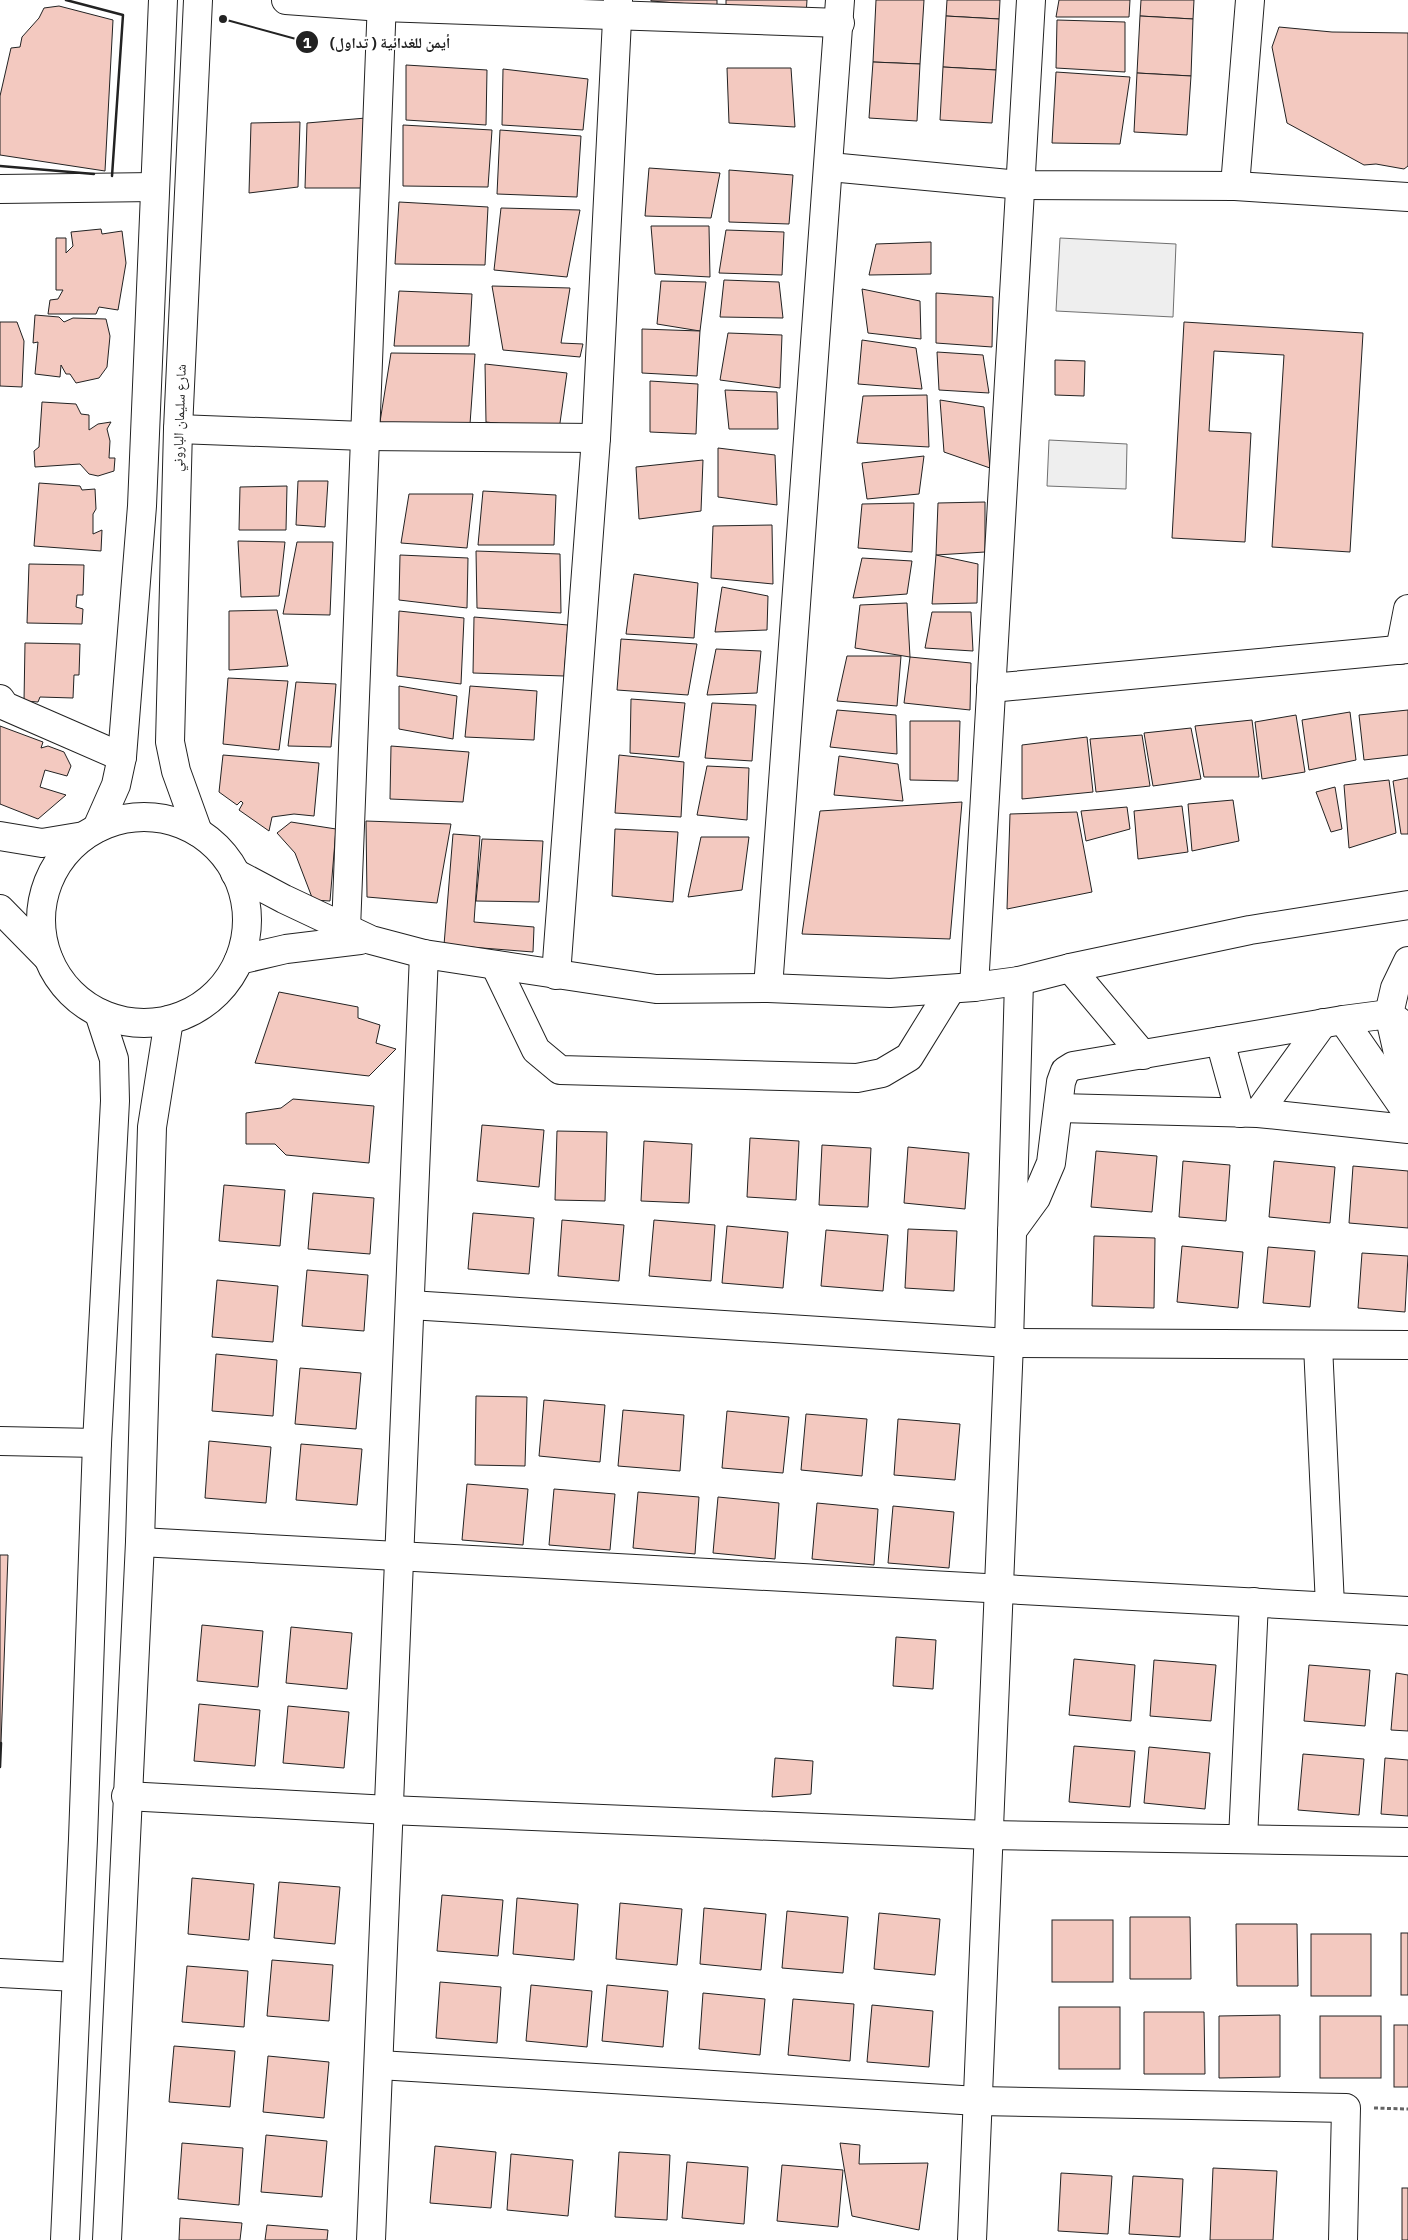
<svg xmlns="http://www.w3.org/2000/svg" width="1408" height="2240" font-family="'IBM Plex Sans','Noto Naskh Arabic',sans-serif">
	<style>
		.green { fill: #eee; stroke: #6f6f6f }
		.building { fill: #f3c9c0; stroke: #222 }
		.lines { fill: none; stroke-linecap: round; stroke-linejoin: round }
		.minor-casing { stroke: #222; stroke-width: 30 }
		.path { stroke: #646464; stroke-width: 3; stroke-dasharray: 4 2.5; stroke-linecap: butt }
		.minor { stroke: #fff; stroke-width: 28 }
		.wall { stroke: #222; stroke-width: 2.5 }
		.labels { text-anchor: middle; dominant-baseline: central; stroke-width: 4; stroke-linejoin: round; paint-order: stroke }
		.street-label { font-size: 14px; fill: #222; stroke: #fff }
		.leader { fill: none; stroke: #222; stroke-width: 2 }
		.callout-dot { fill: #222; stroke: #fff; stroke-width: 2 }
		.mark-label { font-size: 15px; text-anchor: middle; font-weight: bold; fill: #fff }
		.callout-label { font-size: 15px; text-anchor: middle; font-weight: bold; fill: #222; stroke: #fff; stroke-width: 4; stroke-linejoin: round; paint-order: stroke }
	</style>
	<rect width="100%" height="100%" fill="#fff"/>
	<g class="green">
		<path d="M1060 238 1176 244 1173 317 1056 311Z"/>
		<path d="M1049 440 1127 444 1126 489 1047 486Z"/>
	</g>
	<g class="building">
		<path d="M651 0H717V6L651 1Z"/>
		<path d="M726 0H807L806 15 726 5Z"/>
		<path d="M876 0H924L920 64 873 62Z"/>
		<path d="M947 0H1000L999 19 946 16Z"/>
		<path d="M1059 0H1130L1129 17H1056Z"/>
		<path d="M1141 0H1194L1193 19 1140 16Z"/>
		<path d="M59 6 113 20 105 171 0 155V96L11 48 20 47 22 37 39 18 44 8Z"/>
		<path d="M946 16 999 19 996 70 943 67Z"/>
		<path d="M1140 16 1193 19 1191 76 1137 73Z"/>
		<path d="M1057 20 1125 22V72L1056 68Z"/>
		<path d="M1279 27 1332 32 1408 33V166L1404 169 1376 164 1364 165 1287 123 1272 47Z"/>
		<path d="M873 62 920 64 917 121 869 118Z"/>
		<path d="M406 65 487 70 486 125 406 120Z"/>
		<path d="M943 67 996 70 992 123 940 120Z"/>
		<path d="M727 68H791L795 127 729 123Z"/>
		<path d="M503 69 588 79 583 130 502 125Z"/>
		<path d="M1056 72 1130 77 1120 144 1052 143Z"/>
		<path d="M1137 73 1191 76 1187 135 1134 132Z"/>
		<path d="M366 118 361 188H305L307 123Z"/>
		<path d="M300 122 298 187 249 193 251 123Z"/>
		<path d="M403 125 492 130 488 187 403 186Z"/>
		<path d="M500 130 581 136 577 197 497 194Z"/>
		<path d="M649 168 720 173 711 218 645 216Z"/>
		<path d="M729 170 793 175 789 224 729 222Z"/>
		<path d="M399 202 488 207 485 265 395 264Z"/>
		<path d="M501 208 580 210 567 277 494 270Z"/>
		<path d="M651 226H709L710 277 655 274Z"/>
		<path d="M101 229 102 234 122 231 126 263 118 310 99 307 96 314H48L50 300 58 299 63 290H56V238H66V253L73 246 71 232Z"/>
		<path d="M726 230 784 232 782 275 719 273Z"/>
		<path d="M931 242V274L869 275 876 244Z"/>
		<path d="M724 280 779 282 783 318 720 317Z"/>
		<path d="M661 281 706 282 700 331 657 324Z"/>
		<path d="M492 286 570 288 561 343 583 344 580 357 503 350Z"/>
		<path d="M862 289 920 301 921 339 868 333Z"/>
		<path d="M399 291 472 294 469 346H394Z"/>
		<path d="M936 293 993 297 992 347 936 343Z"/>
		<path d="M35 315 59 317 64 322 73 318 106 319 110 336 107 367 99 378 76 383 70 374H66L61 365 60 377 35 374 38 342 33 343Z"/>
		<path d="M0 322H17L24 341 22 387 0 386Z"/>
		<path d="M1184 322 1363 333 1350 552 1272 547 1284 355 1214 351 1209 431 1251 433 1245 542 1172 538Z"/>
		<path d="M642 329 700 331 697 376 642 373Z"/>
		<path d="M728 333 782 335 780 388 720 380Z"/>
		<path d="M862 340 916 348 922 389 858 384Z"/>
		<path d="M937 352 983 355 989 393 939 390Z"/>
		<path d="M391 353 475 354 470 424 379 428Z"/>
		<path d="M1055 360 1085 361 1084 396 1055 395Z"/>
		<path d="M485 364 567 373 559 430 486 422Z"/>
		<path d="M650 381 698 384 696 434 650 432Z"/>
		<path d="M725 390 777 392 778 429H729Z"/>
		<path d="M927 395 929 447 857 443 863 396Z"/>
		<path d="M940 400 984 407 990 468 944 452Z"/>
		<path d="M42 402 76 404 81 414 89 415V430L98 424 111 422 107 429 110 441 109 458H115L114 471 98 476 89 474 80 464 35 467 34 451 39 447Z"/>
		<path d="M718 448 775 455 777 505 718 497Z"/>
		<path d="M924 456 919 494 867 499 862 463Z"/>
		<path d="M703 460 701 511 639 519 636 467Z"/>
		<path d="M298 481H328L325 527 296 525Z"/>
		<path d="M39 483 80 486 82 490 95 489 96 509 93 514V534L102 530 101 551 34 546Z"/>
		<path d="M287 486 286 530H239L240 487Z"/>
		<path d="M483 491 556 495 554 545H478Z"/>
		<path d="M409 494H473L467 548 401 543Z"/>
		<path d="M985 502V552L936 555 938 503Z"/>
		<path d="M914 503 912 552 858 548 862 504Z"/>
		<path d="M772 525 773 584 711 578 713 526Z"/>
		<path d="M238 541 285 542 279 596 241 597Z"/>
		<path d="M297 542H333L330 615 283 614Z"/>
		<path d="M476 551 560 554 561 613 477 608Z"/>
		<path d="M400 555 468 558 467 608 399 600Z"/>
		<path d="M936 555 978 564 977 603 932 604Z"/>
		<path d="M862 558 912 561 907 594 853 598Z"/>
		<path d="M29 564 84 565 83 595H77L76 607 83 609 82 624 27 623Z"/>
		<path d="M634 574 698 583 694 638 626 634Z"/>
		<path d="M722 587 768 596 767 630 715 632Z"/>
		<path d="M907 603 910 657 855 648 860 605Z"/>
		<path d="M277 610 288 666 229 670V611Z"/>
		<path d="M399 611 464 618 461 684 397 676Z"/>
		<path d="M932 612H971L973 651 925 648Z"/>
		<path d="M474 617 568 625 564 676 473 673Z"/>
		<path d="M621 639 697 644 688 695 617 690Z"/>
		<path d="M25 643 80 644 79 675H74L73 698 40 697 38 702 24 701Z"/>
		<path d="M716 649 761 651 757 693 707 695Z"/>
		<path d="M847 656H901L897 706 837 701Z"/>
		<path d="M910 657 971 663 970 710 904 703Z"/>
		<path d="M228 678 288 681 279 750 223 744Z"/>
		<path d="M296 682 336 684 331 747 288 746Z"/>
		<path d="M399 686 457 696 453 739 399 729Z"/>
		<path d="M470 686 537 691 534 740 465 737Z"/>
		<path d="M631 699 685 703 679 757 630 753Z"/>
		<path d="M712 703 756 705 752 761 705 758Z"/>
		<path d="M837 710 896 715 897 754 830 747Z"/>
		<path d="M1408 710V755L1364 760 1359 715Z"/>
		<path d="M1350 712 1356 760 1309 770 1302 720Z"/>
		<path d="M1296 715 1305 772 1262 779 1255 722Z"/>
		<path d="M1252 720 1259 777H1204L1195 726Z"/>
		<path d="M910 721H960L958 781 910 780Z"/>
		<path d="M0 726 43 742 41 748 48 746 64 752 71 766 67 776 45 770 40 787 66 795 38 819 0 804Z"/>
		<path d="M1191 728 1201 779 1153 786 1144 733Z"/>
		<path d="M1142 735 1150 786 1096 792 1090 739Z"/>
		<path d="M1087 737 1093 792 1022 799V745Z"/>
		<path d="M391 746 469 752 463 802 390 799Z"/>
		<path d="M223 755 319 763 314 816 294 814 272 817 269 831 239 810 243 803 241 801 237 805 219 792Z"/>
		<path d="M619 755 684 762 681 817 615 813Z"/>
		<path d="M839 756 898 764 903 801 834 795Z"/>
		<path d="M707 766 749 768 747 820 697 815Z"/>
		<path d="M1408 778V834H1401L1393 781Z"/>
		<path d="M1389 780 1396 833 1349 848 1344 785Z"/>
		<path d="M1335 787 1342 829 1331 832 1316 792Z"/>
		<path d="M1233 800 1239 841 1192 851 1188 804Z"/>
		<path d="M962 802 950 939 802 934 820 811Z"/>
		<path d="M1182 806 1188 852 1138 859 1134 811Z"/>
		<path d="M1127 807 1130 829 1086 841 1081 811Z"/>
		<path d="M1077 812 1092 892 1007 909 1010 814Z"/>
		<path d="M366 821 451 824 437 903 367 897Z"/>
		<path d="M291 822 336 829 330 901 313 900 295 853 277 833Z"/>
		<path d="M615 829 678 832 673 902 612 896Z"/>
		<path d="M453 834 480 836 474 922 534 927 533 952 444 945Z"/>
		<path d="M701 837H749L742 890 688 897Z"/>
		<path d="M482 839 543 841 539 902 476 901Z"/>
		<path d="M279 992 358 1007V1018L380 1025 376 1043 396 1049 369 1076 255 1063Z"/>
		<path d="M293 1099 374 1106 369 1163 286 1155 275 1144H246V1113L281 1108Z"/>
		<path d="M482 1125 544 1130 539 1187 477 1181Z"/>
		<path d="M557 1131 607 1132 605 1201 555 1200Z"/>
		<path d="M750 1138 799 1141 796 1200 747 1197Z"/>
		<path d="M644 1141 692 1144 689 1203 641 1201Z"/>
		<path d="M822 1145 871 1148 868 1207 819 1205Z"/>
		<path d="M908 1147 969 1153 965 1209 904 1203Z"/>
		<path d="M1096 1151 1157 1156 1152 1212 1091 1207Z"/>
		<path d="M1183 1161 1230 1165 1226 1221 1179 1217Z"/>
		<path d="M1274 1161 1335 1167 1330 1223 1269 1217Z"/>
		<path d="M1353 1166 1408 1171V1228L1349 1223Z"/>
		<path d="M224 1185 285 1190 280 1246 219 1241Z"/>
		<path d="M313 1193 374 1198 370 1254 308 1249Z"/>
		<path d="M473 1213 534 1218 529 1274 468 1269Z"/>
		<path d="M562 1220 624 1225 619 1281 558 1276Z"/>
		<path d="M654 1220 715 1225 711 1281 649 1276Z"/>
		<path d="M727 1226 788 1232 783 1288 722 1283Z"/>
		<path d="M908 1229 957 1231 954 1291 905 1288Z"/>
		<path d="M826 1230 888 1235 883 1291 821 1286Z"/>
		<path d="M1094 1236 1155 1238 1154 1308 1092 1306Z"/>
		<path d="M1182 1246 1243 1252 1238 1308 1177 1302Z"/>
		<path d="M1268 1247 1315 1251 1310 1307 1263 1303Z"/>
		<path d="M1362 1253 1408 1256 1405 1312 1358 1308Z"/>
		<path d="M307 1270 368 1275 364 1331 302 1326Z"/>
		<path d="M217 1280 278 1286 273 1342 212 1337Z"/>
		<path d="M216 1354 277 1360 273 1416 212 1411Z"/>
		<path d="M300 1368 361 1373 356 1429 295 1424Z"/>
		<path d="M476 1396 527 1397 525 1466 475 1465Z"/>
		<path d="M544 1400 605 1405 600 1462 539 1456Z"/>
		<path d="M623 1410 684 1415 680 1471 618 1466Z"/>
		<path d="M727 1411 789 1417 783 1473 722 1468Z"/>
		<path d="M806 1414 867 1419 862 1476 801 1470Z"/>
		<path d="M898 1419 960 1424 955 1480 894 1475Z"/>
		<path d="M209 1441 271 1447 266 1503 205 1498Z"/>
		<path d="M301 1444 362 1449 357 1505 296 1500Z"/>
		<path d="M467 1484 528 1489 523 1545 462 1540Z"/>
		<path d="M554 1489 615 1494 610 1550 549 1545Z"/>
		<path d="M638 1492 699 1497 695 1554 633 1548Z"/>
		<path d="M718 1497 779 1503 775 1559 713 1553Z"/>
		<path d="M817 1503 878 1509 874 1565 812 1559Z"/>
		<path d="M893 1506 954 1512 949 1568 888 1563Z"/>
		<path d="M0 1555H8L1 1743H0Z"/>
		<path d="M202 1625 263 1631 258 1687 197 1681Z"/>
		<path d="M291 1627 352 1633 347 1689 286 1683Z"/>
		<path d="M896 1637 936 1640 933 1689 893 1686Z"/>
		<path d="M1074 1659 1135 1665 1131 1721 1069 1715Z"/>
		<path d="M1154 1660 1216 1665 1211 1721 1150 1716Z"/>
		<path d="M1309 1665 1370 1670 1365 1726 1304 1721Z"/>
		<path d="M1396 1673 1408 1675V1731L1391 1730Z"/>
		<path d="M199 1704 260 1710 255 1766 194 1761Z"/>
		<path d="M288 1706 349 1712 344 1768 283 1763Z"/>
		<path d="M1074 1746 1135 1751 1130 1807 1069 1802Z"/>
		<path d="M1149 1747 1210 1753 1205 1809 1144 1803Z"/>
		<path d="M1303 1754 1364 1759 1359 1815 1298 1810Z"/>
		<path d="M775 1758 813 1761 811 1794 772 1797Z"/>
		<path d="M1385 1758 1408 1760V1816L1381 1814Z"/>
		<path d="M192 1878 254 1884 249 1940 188 1934Z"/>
		<path d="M279 1882 340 1887 335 1944 274 1938Z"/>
		<path d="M442 1895 503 1900 498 1956 437 1951Z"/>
		<path d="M517 1898 578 1904 574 1960 513 1954Z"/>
		<path d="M620 1903 682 1909 677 1965 616 1959Z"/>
		<path d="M704 1908 766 1914 761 1970 700 1964Z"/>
		<path d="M787 1911 848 1917 843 1973 782 1968Z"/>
		<path d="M879 1913 940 1919 935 1975 874 1969Z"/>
		<path d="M1130 1917H1190L1191 1979H1130Z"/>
		<rect x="1052" y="1920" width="61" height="62"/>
		<path d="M1236 1924H1297L1298 1986H1237Z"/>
		<rect x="1401" y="1933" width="7" height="62"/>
		<rect x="1311" y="1934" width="60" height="62"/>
		<path d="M272 1960 333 1965 329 2021 267 2016Z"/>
		<path d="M187 1966 248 1971 244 2027 182 2022Z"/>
		<path d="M440 1982 501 1987 497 2043 436 2038Z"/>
		<path d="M531 1985 592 1991 587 2047 526 2041Z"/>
		<path d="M607 1985 668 1991 663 2047 602 2041Z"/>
		<path d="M703 1993 765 1999 760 2055 699 2049Z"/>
		<path d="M793 1999 854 2004 850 2061 788 2055Z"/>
		<path d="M872 2005 933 2011 929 2067 867 2062Z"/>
		<rect x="1059" y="2007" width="61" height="62"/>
		<path d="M1144 2012H1204L1205 2074H1144Z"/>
		<path d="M1280 2015V2077L1219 2078V2016Z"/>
		<rect x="1320" y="2016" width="61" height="62"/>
		<rect x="1394" y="2025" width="14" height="62"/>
		<path d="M174 2046 235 2051 230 2107 169 2102Z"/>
		<path d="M268 2056 329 2062 324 2118 263 2112Z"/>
		<path d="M266 2135 327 2141 322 2197 261 2192Z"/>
		<path d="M182 2143 243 2148 239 2205 178 2199Z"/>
		<path d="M840 2143 860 2145 859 2164 928 2163 919 2230 852 2216Z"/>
		<path d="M435 2146 496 2152 491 2208 430 2203Z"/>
		<path d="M619 2152 670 2155 667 2220 615 2217Z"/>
		<path d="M511 2154 573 2160 568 2216 507 2210Z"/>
		<path d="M687 2162 748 2167 744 2224 682 2218Z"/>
		<path d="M782 2165 843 2170 838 2227 777 2221Z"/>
		<path d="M1213 2168 1277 2171 1273 2240H1210Z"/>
		<path d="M1061 2173 1112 2176 1108 2234 1058 2231Z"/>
		<path d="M1133 2176 1183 2179 1180 2237 1129 2234Z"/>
		<rect x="1402" y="2188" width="6" height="52"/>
		<path d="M180 2218 242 2223 240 2240H179Z"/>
		<path d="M267 2225 328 2230 327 2240H265Z"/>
	</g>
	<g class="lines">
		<defs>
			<g id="minor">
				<path d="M286 0 382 7 840 23"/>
				<path d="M830 167 1021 185 1235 186 1408 197"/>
				<path d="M1235 186 1250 0"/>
				<path d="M0 189 154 187"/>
				<path d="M178 429 364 436 596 438"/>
				<path d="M1400 650 1408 609"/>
				<path d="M991 688 1408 649"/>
				<path d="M0 699 5 706 122 757"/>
				<circle cx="144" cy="920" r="103"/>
				<path d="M97 828 116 785 122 757 142 506 163 0"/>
				<path d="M198 832 176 771 170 742 178 429 198 0"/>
				<path d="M0 836 42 843 84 836"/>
				<path d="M235 873 284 899 371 940 424 954 656 989 768 988 890 993 974 987 1019 981 1070 968 1250 930 1408 905"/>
				<path d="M0 909 48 958"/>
				<path d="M342 941 346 929 382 0"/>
				<path d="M239 960 286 949 360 940"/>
				<path d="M495 965 536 1050 560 1070 857 1078 882 1073 909 1057 951 989"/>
				<path d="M1070 968 1143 1055"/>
				<path d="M556 975 596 438 618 0"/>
				<path d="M974 987 1031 0"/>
				<path d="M768 988 840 0"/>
				<path d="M1343 1020 1406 1111"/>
				<path d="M1403 1025 1389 1014 1395 988 1408 961"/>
				<path d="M1220 1041 1240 1113"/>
				<path d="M1058 1108 1258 1113 1408 1129"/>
				<path d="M1258 1113 1323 1023"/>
				<path d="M1012 1231 1036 1198 1051 1163 1061 1082 1065 1071 1073 1066 1343 1020 1389 1014 1408 1097"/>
				<path d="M410 1305 1009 1343 1408 1345"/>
				<path d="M1318 1345 1330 1606"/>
				<path d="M0 1441 97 1443"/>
				<path d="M140 1542C562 1568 985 1586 1408 1611"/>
				<path d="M126 1796 389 1810 988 1835 1408 1842"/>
				<path d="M1243 1839 1254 1602"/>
				<path d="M0 1973 76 1977"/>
				<path d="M379 2065 978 2101 1346 2108 1343 2240"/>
				<path d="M65 2240 83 1839 97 1443 115 1101 114 1059 99 1013"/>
				<path d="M107 2240 140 1542 152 1127 169 1020"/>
				<path d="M371 2240 424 954"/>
				<path d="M972 2240 1009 1343 1019 981"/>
			</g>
		</defs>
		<use href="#minor" class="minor-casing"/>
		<path class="path" d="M1374 2108 1408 2109"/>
		<use href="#minor" class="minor"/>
		<g class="wall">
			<path d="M66 0 123 15 112 176"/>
			<path d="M0 166 94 174"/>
			<path d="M0 1767 1 1743"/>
		</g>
	</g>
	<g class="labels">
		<g class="street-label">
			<text transform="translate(179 418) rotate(-88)">شارع سليمان الباروني</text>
		</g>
	</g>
	<path class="leader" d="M223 19L307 42"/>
	<g class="callout-dot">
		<circle cx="223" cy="19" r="5"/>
		<circle cx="307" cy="42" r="12"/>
	</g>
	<g class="mark-label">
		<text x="307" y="48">1</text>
	</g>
	<g class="callout-label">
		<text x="390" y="48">أيمن للغدائية ( تداول)</text>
	</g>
</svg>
